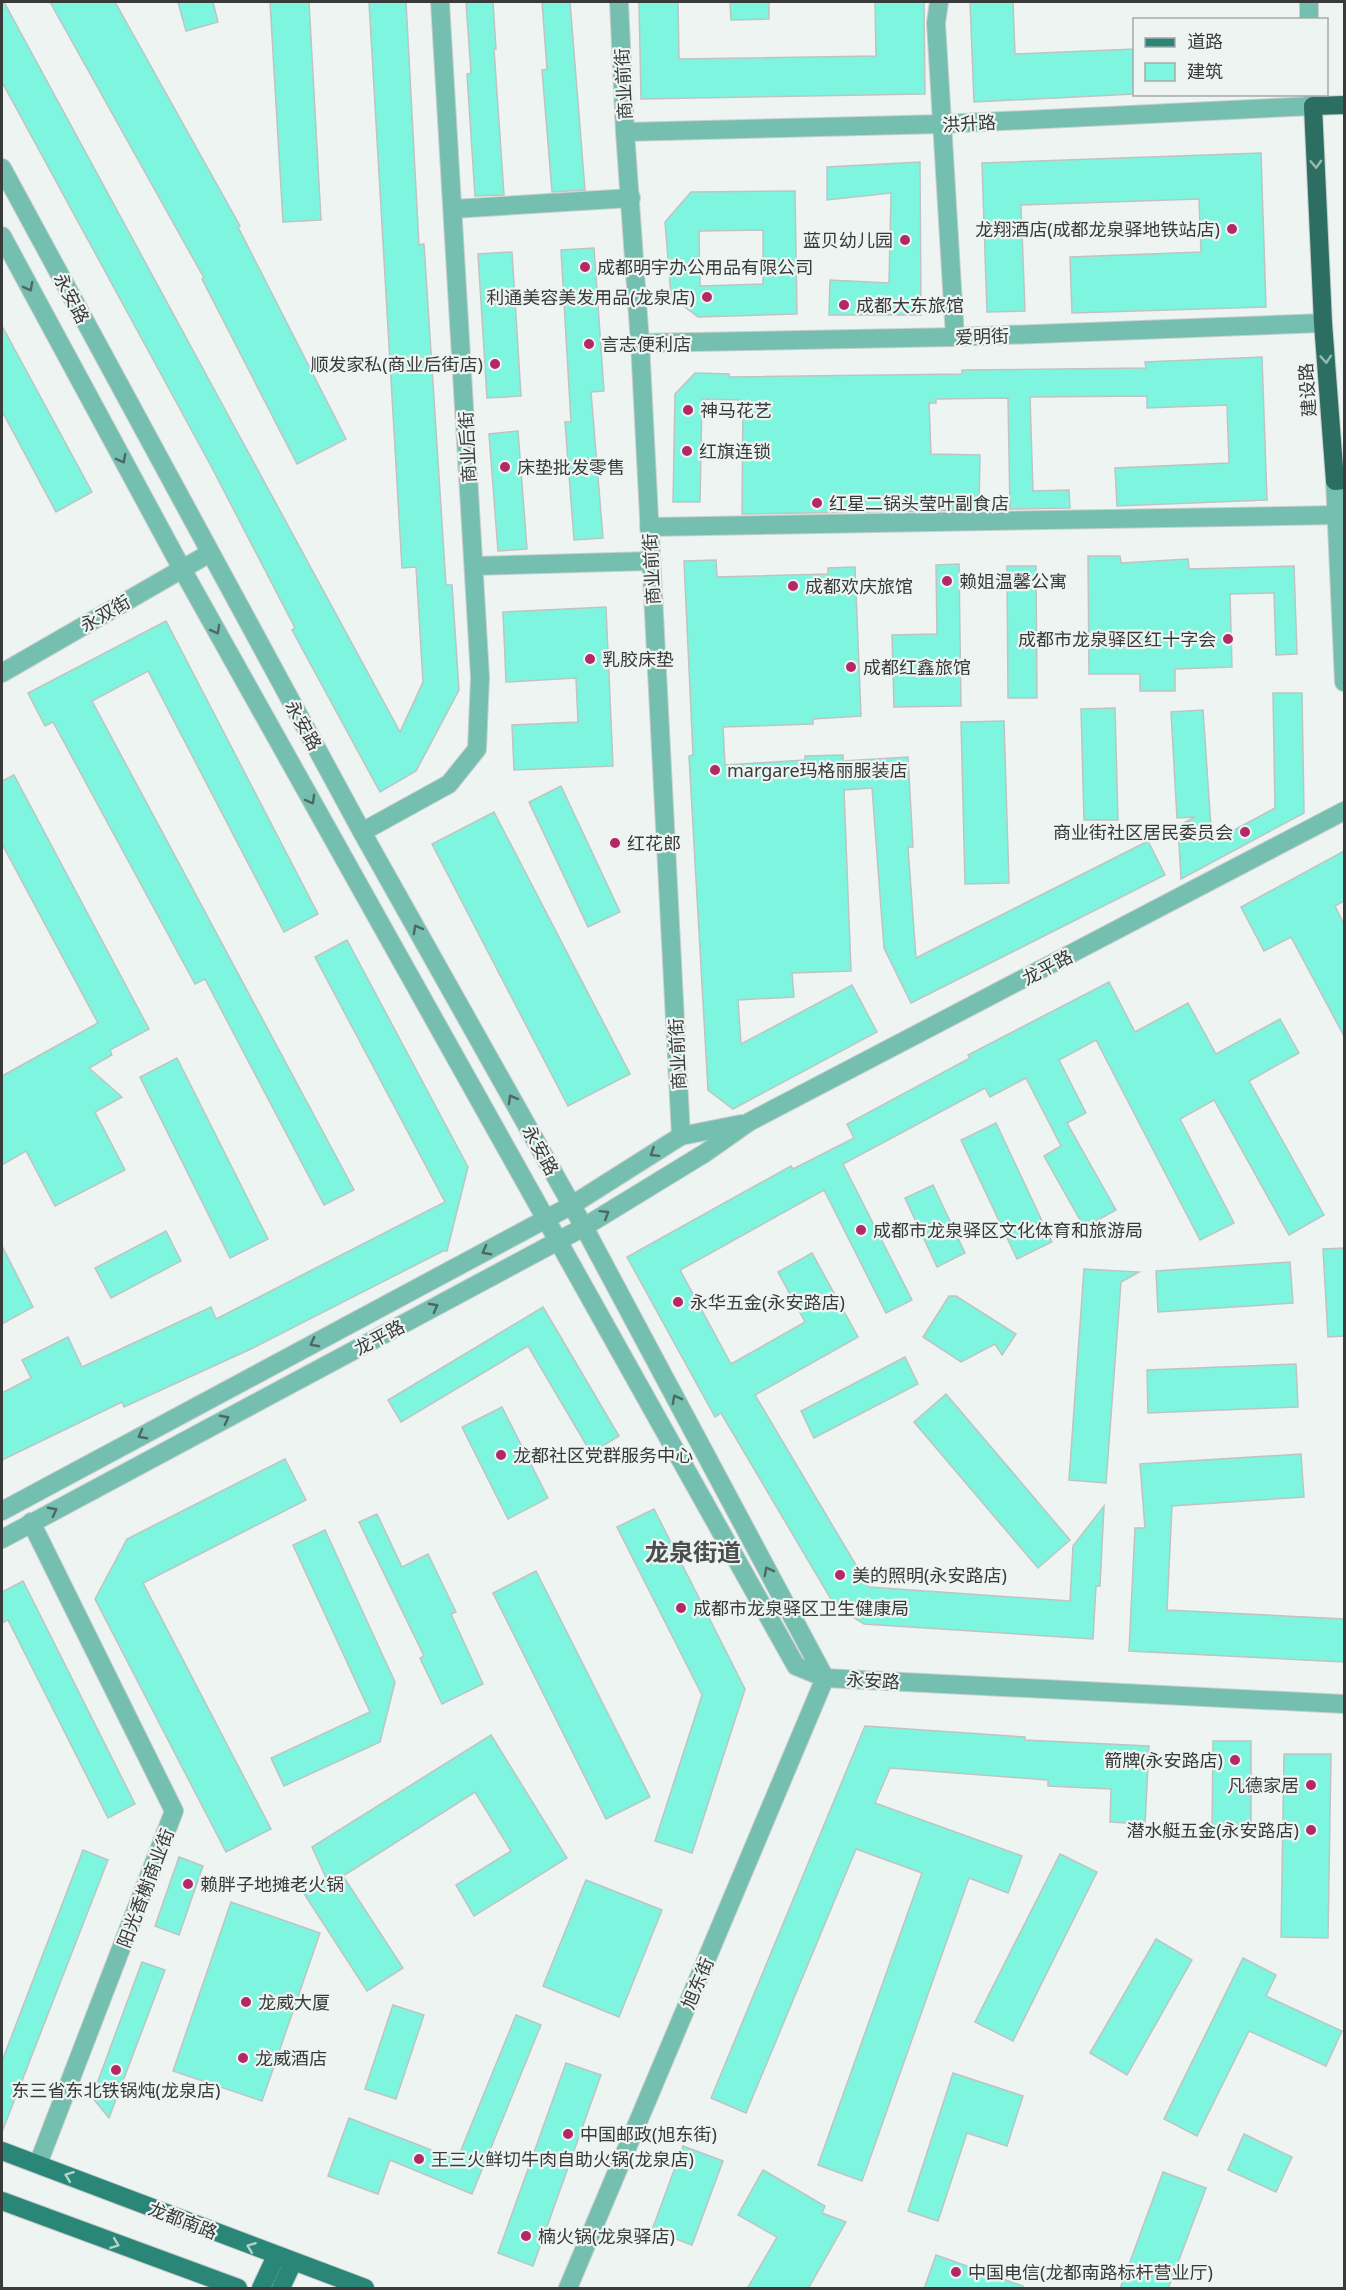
<svg xmlns="http://www.w3.org/2000/svg" width="1346" height="2290" font-family="'Noto Sans','Noto Sans SC',sans-serif">
	<style>
		.building { fill: #7ef6df; stroke: #bec4c2; stroke-width: 1.5; fill-rule: evenodd }
		.lines { fill: none; stroke-linecap: round; stroke-linejoin: round }
		.minor-casing { stroke: #cacfcd; stroke-width: 20 }
		.major-casing { stroke: #cacfcd; stroke-width: 20 }
		.highway-casing { stroke: #cacfcd; stroke-width: 20 }
		.minor { stroke: #74bfaf; stroke-width: 18 }
		.major { stroke: #2a8677; stroke-width: 18 }
		.highway { stroke: #2d6e62; stroke-width: 18 }
		.oneway { stroke: #97b8b1 }
		.oneway2 { stroke: #4d6963 }
		.oneway3 { stroke: #b3d3cd }
		.poi-dot { fill: #b32966; stroke: #eef4f2; stroke-width: 2 }
		.labels { text-anchor: middle; dominant-baseline: central; stroke-width: 4.5; stroke-linejoin: round; paint-order: stroke }
		.street-label { font-size: 18px; fill: #383b3a; stroke: #eef4f2 }
		.poi-label { font-size: 18px; fill: #383b3a; stroke: #eef4f2; text-anchor: start }
		.district-label { font-size: 24px; font-weight: bold; fill: #4a4f4e; stroke: #eef4f2 }
	</style>
	<rect width="100%" height="100%" fill="#eef4f2"/>
	<g class="building">
		<path d="M2 2H4L400 732 423 682 416 567 402 568 369 2H406L419 245 424 244 446 585H452L459 690 416 771 380 792 292 630 295 628 211 466 2 82Z"/>
		<path d="M50 2H115L240 226 238 227 346 439 297 464 202 279 204 278Z"/>
		<path d="M178 2H213L218 22 186 31Z"/>
		<path d="M270 2H309L321 220 283 222Z"/>
		<path d="M466 2H493L496 49H494L504 195 475 196 467 74 471 73Z"/>
		<path d="M542 2H570L585 190 552 192 542 70 547 69Z"/>
		<path d="M639 2H678L679 59 876 56 875 2H924L925 94 641 99Z"/>
		<path d="M730 2H769V19L731 20Z"/>
		<path d="M970 2H1013L1015 54 1134 49V94L974 102Z"/>
		<path d="M1261 153 1266 307 1072 313 1070 257 1201 252 1199 199 1021 205 1025 311 987 312 982 163Z"/>
		<path d="M920 162 921 315H829L830 280 889 283 891 193 827 200V167Z"/>
		<path d="M795 191 797 314 698 317 671 296 665 222 691 192ZM763 230V284L700 286 699 231Z"/>
		<path d="M594 248 604 391 591 392 603 538 574 540 565 422H571L561 250Z"/>
		<path d="M512 252 521 396 487 398 478 254Z"/>
		<path d="M2 326 92 492 56 512 2 411Z"/>
		<path d="M1262 357 1267 500 1117 506 1115 468 1229 463 1227 405 1147 408V396L1030 397 1033 491 1069 490 1070 508 1010 509 1008 398 936 399V403H929L931 454 980 455 979 510 742 514 743 400 702 399 700 502H673L675 394 695 373 729 374V377L962 374V370L1146 368 1145 362Z"/>
		<path d="M518 431 527 549 498 551 489 434Z"/>
		<path d="M1088 556H1120L1121 563 1188 559 1189 569 1294 566 1297 654 1276 655 1274 593 1230 594 1232 667 1175 669V691H1140V674H1089Z"/>
		<path d="M716 560 717 577 828 574V568L855 567 861 716 813 719V724L723 727 725 765 805 760V756L843 755V761L908 757 913 847H908L916 958 1148 841 1165 875 911 1003 884 948 872 788 844 790 851 971 792 973 794 997 738 1000 741 1044 852 985 877 1032 733 1109 708 1090 689 756 693 755 684 561Z"/>
		<path d="M959 564 961 706 894 707 892 635 937 634 936 565Z"/>
		<path d="M1007 566H1036L1037 698H1008Z"/>
		<path d="M606 607 613 766 514 770 512 725 578 722 576 678 506 682 503 612Z"/>
		<path d="M166 621 318 914 284 932 148 671 92 701 354 1190 324 1205 205 979 195 984 53 722 45 726 28 693Z"/>
		<path d="M1273 693H1302L1304 813 1181 879 1178 826 1195 817 1177 818 1171 712 1203 710 1212 842 1275 808Z"/>
		<path d="M1115 708 1118 820H1084L1081 709Z"/>
		<path d="M1004 721 1009 883 965 884 961 722Z"/>
		<path d="M14 775 149 1029 110 1050 112 1055 89 1068 122 1097 95 1112 125 1170 55 1206 26 1151 2 1165V1076L98 1023 2 844V781Z"/>
		<path d="M561 786 620 912 588 927 529 802Z"/>
		<path d="M494 812 630 1074 568 1106 432 844Z"/>
		<path d="M1344 851V901L1335 906 1344 924V1036L1291 937 1264 951 1241 907Z"/>
		<path d="M347 940 468 1167 447 1251H443L253 1348 124 1407 122 1402 2 1460V1393L31 1378 22 1360 68 1337 82 1367 211 1307 216 1319 445 1202 315 957Z"/>
		<path d="M1109 982 1135 1032 1188 1003 1216 1054 1280 1019 1299 1053 1249 1081 1324 1215 1289 1235 1214 1100 1180 1119 1234 1223 1200 1240 1096 1040 1059 1060 1086 1113 1067 1123 1116 1210 1092 1223 1084 1227 1044 1156 1061 1146 1026 1078 990 1097 985 1088 843 1164 912 1300 886 1313 824 1190 680 1270 731 1364 805 1322 778 1272 812 1253 858 1337 755 1395 869 1587 1070 1601 1073 1546 1104 1506 1100 1586H1096L1093 1639 864 1624 835 1606 721 1413 715 1417 627 1257 791 1166 793 1169 854 1138 847 1124 970 1058 968 1055Z"/>
		<path d="M177 1058 268 1239 230 1258 140 1077Z"/>
		<path d="M996 1123 1052 1242 1017 1259 961 1140Z"/>
		<path d="M933 1185 965 1253 937 1267 905 1198Z"/>
		<path d="M166 1231 181 1261 111 1298 95 1268Z"/>
		<path d="M2 1246 33 1307 2 1324Z"/>
		<path d="M1344 1248V1336L1328 1337 1323 1249Z"/>
		<path d="M1290 1262 1293 1303 1158 1312 1156 1271Z"/>
		<path d="M1084 1269 1139 1272 1121 1282 1106 1483 1069 1480Z"/>
		<path d="M949 1296H956L1016 1334 1002 1355 995 1344 961 1362 923 1337Z"/>
		<path d="M543 1307 619 1436 591 1453 528 1346 401 1422 388 1400Z"/>
		<path d="M905 1357 918 1384 814 1438 801 1411Z"/>
		<path d="M1296 1364 1298 1407 1148 1413 1147 1370Z"/>
		<path d="M946 1394 1070 1540 1038 1568 914 1422Z"/>
		<path d="M502 1407 548 1498 508 1519 462 1427Z"/>
		<path d="M1301 1454 1304 1497 1172 1506 1167 1610 1344 1619V1662L1129 1651 1135 1528H1145L1140 1464Z"/>
		<path d="M285 1459 306 1500 143 1583 271 1829 226 1852 95 1599 127 1539Z"/>
		<path d="M654 1509 745 1689 692 1853 655 1841 702 1695 617 1527Z"/>
		<path d="M377 1514 402 1567 428 1554 456 1612 451 1614 483 1684 442 1704 420 1658 424 1656 359 1522Z"/>
		<path d="M325 1530 395 1682 380 1742 284 1786 271 1758 370 1712 293 1545Z"/>
		<path d="M536 1571 650 1797 606 1819 493 1593Z"/>
		<path d="M23 1581 135 1804 108 1818 8 1620 2 1623V1592Z"/>
		<path d="M865 1726 1025 1737V1740L1149 1746 1145 1824 1110 1822 1111 1789 1048 1786V1780L890 1768 875 1803 1022 1856 1008 1893 969 1878 862 2181 818 2165 922 1873 856 1849 746 2113 711 2098Z"/>
		<path d="M491 1735 567 1858 474 1916 456 1885 511 1851 475 1792 343 1876 403 1968 367 1991 303 1892 327 1880 312 1847Z"/>
		<path d="M1213 1741H1251V1830L1212 1829Z"/>
		<path d="M1284 1754H1331L1328 1938 1281 1937Z"/>
		<path d="M83 1850 108 1860 2 2132V2061Z"/>
		<path d="M1060 1854 1097 1872 1013 2041 975 2022Z"/>
		<path d="M179 1857 203 1866 179 1935 155 1926Z"/>
		<path d="M586 1880 662 1910 619 2017 543 1986Z"/>
		<path d="M231 1902 320 1933 262 2101 173 2071Z"/>
		<path d="M1156 1939 1192 1960 1127 2075 1090 2053Z"/>
		<path d="M1243 1958 1276 1975 1266 1996 1342 2031 1326 2066 1249 2031 1197 2136 1164 2119Z"/>
		<path d="M142 1962 165 1970 109 2118 92 2097Z"/>
		<path d="M393 2005 424 2015 396 2099 365 2089Z"/>
		<path d="M516 2015 541 2025 472 2194 390 2160 378 2194 328 2176 349 2118 457 2160Z"/>
		<path d="M566 2063 601 2075 533 2266 498 2253Z"/>
		<path d="M953 2073 1023 2096 1007 2146 967 2133 938 2221 908 2211Z"/>
		<path d="M1244 2134 1292 2157 1276 2192 1228 2170Z"/>
		<path d="M683 2146 723 2161 692 2245 652 2230Z"/>
		<path d="M763 2170 825 2206 822 2213 846 2222 808 2289H747L777 2237 738 2215Z"/>
		<path d="M1163 2172 1206 2188 1168 2289H1120Z"/>
		<path d="M936 2255 1023 2286V2289H924Z"/>
	</g>
	<g class="lines">
		<defs>
			<g id="minor">
				<path d="M619 2 625 132 640 343 681 1136"/>
				<path d="M939 2 936 23 955 337"/>
				<path d="M1309 2V20"/>
				<path d="M625 132 942 124 1313 106V94"/>
				<path d="M2 168 362 832 584 1227 825 1678"/>
				<path d="M453 209 631 198"/>
				<path d="M2 236 182 569 796 1666 825 1678 1344 1704"/>
				<path d="M640 343 955 337 1323 323"/>
				<path d="M1335 481 1344 682"/>
				<path d="M649 527 1337 515"/>
				<path d="M474 566 651 561"/>
				<path d="M2 673 210 553"/>
				<path d="M362 832 449 784 477 749 480 677 440 2"/>
				<path d="M2 1511 572 1205 681 1136 741 1124"/>
				<path d="M31 1522 174 1811 38 2164"/>
				<path d="M2 1539 584 1227 705 1153 749 1122 1344 811"/>
				<path d="M568 2288 825 1678"/>
			</g>
			<g id="major">
				<path d="M2 2151 365 2288"/>
				<path d="M2 2201 238 2288"/>
				<path d="M261 2288 276 2256"/>
				<path d="M281 2288 293 2262"/>
			</g>
			<path id="highway" d="M1344 105 1313 106 1323 323 1335 481 1344 480"/>
		</defs>
		<use href="#minor" class="minor-casing"/>
		<use href="#major" class="major-casing"/>
		<use href="#highway" class="highway-casing"/>
		<use href="#minor" class="minor"/>
		<use href="#major" class="major"/>
		<use href="#highway" class="highway"/>
	</g>
	<defs><path id="oneway-chevron" d="M-2-3.5L2.5 0L-2 3.5" fill="none" stroke-width="1.6" stroke-linecap="round" stroke-linejoin="round" transform="scale(1.5)"/></defs>
	<g class="oneway">
		<use href="#oneway-chevron" transform="translate(1316 164) rotate(87)"/>
		<use href="#oneway-chevron" transform="translate(1326 359) rotate(86)"/>
	</g>
	<g class="oneway2">
		<use href="#oneway-chevron" transform="translate(29 287) rotate(62)"/>
		<use href="#oneway-chevron" transform="translate(122 459) rotate(62)"/>
		<use href="#oneway-chevron" transform="translate(216 630) rotate(61)"/>
		<use href="#oneway-chevron" transform="translate(311 800) rotate(61)"/>
		<use href="#oneway-chevron" transform="translate(417 929) rotate(-119)"/>
		<use href="#oneway-chevron" transform="translate(512 1099) rotate(-119)"/>
		<use href="#oneway-chevron" transform="translate(654 1153) rotate(148)"/>
		<use href="#oneway-chevron" transform="translate(605 1214) rotate(-32)"/>
		<use href="#oneway-chevron" transform="translate(486 1251) rotate(152)"/>
		<use href="#oneway-chevron" transform="translate(434 1307) rotate(-28)"/>
		<use href="#oneway-chevron" transform="translate(314 1343) rotate(152)"/>
		<use href="#oneway-chevron" transform="translate(676 1399) rotate(-118)"/>
		<use href="#oneway-chevron" transform="translate(225 1419) rotate(-28)"/>
		<use href="#oneway-chevron" transform="translate(142 1435) rotate(152)"/>
		<use href="#oneway-chevron" transform="translate(53 1511) rotate(-28)"/>
		<use href="#oneway-chevron" transform="translate(768 1571) rotate(-118)"/>
	</g>
	<g class="oneway3">
		<use href="#oneway-chevron" transform="translate(69 2176) rotate(-159)"/>
		<use href="#oneway-chevron" transform="translate(115 2244) rotate(21)"/>
		<use href="#oneway-chevron" transform="translate(251 2247) rotate(-159)"/>
	</g>
	<g class="poi-dot">
		<circle cx="1232" cy="229" r="6"/>
		<circle cx="905" cy="240" r="6"/>
		<circle cx="585" cy="267" r="6"/>
		<circle cx="707" cy="297" r="6"/>
		<circle cx="844" cy="305" r="6"/>
		<circle cx="589" cy="344" r="6"/>
		<circle cx="495" cy="364" r="6"/>
		<circle cx="688" cy="410" r="6"/>
		<circle cx="687" cy="451" r="6"/>
		<circle cx="505" cy="467" r="6"/>
		<circle cx="817" cy="503" r="6"/>
		<circle cx="947" cy="581" r="6"/>
		<circle cx="793" cy="586" r="6"/>
		<circle cx="1228" cy="639" r="6"/>
		<circle cx="590" cy="659" r="6"/>
		<circle cx="851" cy="667" r="6"/>
		<circle cx="715" cy="770" r="6"/>
		<circle cx="1245" cy="832" r="6"/>
		<circle cx="615" cy="843" r="6"/>
		<circle cx="861" cy="1230" r="6"/>
		<circle cx="678" cy="1302" r="6"/>
		<circle cx="501" cy="1455" r="6"/>
		<circle cx="840" cy="1575" r="6"/>
		<circle cx="681" cy="1608" r="6"/>
		<circle cx="1235" cy="1760" r="6"/>
		<circle cx="1311" cy="1785" r="6"/>
		<circle cx="1311" cy="1830" r="6"/>
		<circle cx="188" cy="1884" r="6"/>
		<circle cx="246" cy="2002" r="6"/>
		<circle cx="243" cy="2058" r="6"/>
		<circle cx="116" cy="2070" r="6"/>
		<circle cx="568" cy="2134" r="6"/>
		<circle cx="419" cy="2159" r="6"/>
		<circle cx="526" cy="2236" r="6"/>
		<circle cx="956" cy="2272" r="6"/>
	</g>
	<g class="labels">
		<g class="street-label">
			<text transform="translate(623 84) rotate(-93)">商业前街</text>
			<text transform="translate(969 123) rotate(-3)">洪升路</text>
			<text transform="translate(72 298) rotate(62)">永安路</text>
			<text transform="translate(982 336) rotate(-2)">爱明街</text>
			<text transform="translate(1307 390) rotate(-94)">建设路</text>
			<text transform="translate(467 447) rotate(-93)">商业后街</text>
			<text transform="translate(651 569) rotate(-93)">商业前街</text>
			<text transform="translate(105 613) rotate(-30)">永双街</text>
			<text transform="translate(304 725) rotate(61)">永安路</text>
			<text transform="translate(1047 967) rotate(-28)">龙平路</text>
			<text transform="translate(677 1054) rotate(-93)">商业前街</text>
			<text transform="translate(541 1150) rotate(61)">永安路</text>
			<text transform="translate(379 1337) rotate(-28)">龙平路</text>
			<text transform="translate(873 1680) rotate(3)">永安路</text>
			<text transform="translate(145 1888) rotate(-69)">阳光香榭商业街</text>
			<text transform="translate(697 1983) rotate(-67)">旭东街</text>
			<text transform="translate(183 2220) rotate(21)">龙都南路</text>
		</g>
		<g class="poi-label">
			<text x="1220" y="229" text-anchor="end">龙翔酒店(成都龙泉驿地铁站店)</text>
			<text x="893" y="240" text-anchor="end">蓝贝幼儿园</text>
			<text x="597" y="267">成都明宇办公用品有限公司</text>
			<text x="695" y="297" text-anchor="end">利通美容美发用品(龙泉店)</text>
			<text x="856" y="305">成都大东旅馆</text>
			<text x="601" y="344">言志便利店</text>
			<text x="483" y="364" text-anchor="end">顺发家私(商业后街店)</text>
			<text x="700" y="410">神马花艺</text>
			<text x="699" y="451">红旗连锁</text>
			<text x="517" y="467">床垫批发零售</text>
			<text x="829" y="503">红星二锅头莹叶副食店</text>
			<text x="959" y="581">赖姐温馨公寓</text>
			<text x="805" y="586">成都欢庆旅馆</text>
			<text x="1216" y="639" text-anchor="end">成都市龙泉驿区红十字会</text>
			<text x="602" y="659">乳胶床垫</text>
			<text x="863" y="667">成都红鑫旅馆</text>
			<text x="727" y="770">margare玛格丽服装店</text>
			<text x="1233" y="832" text-anchor="end">商业街社区居民委员会</text>
			<text x="627" y="843">红花郎</text>
			<text x="873" y="1230">成都市龙泉驿区文化体育和旅游局</text>
			<text x="690" y="1302">永华五金(永安路店)</text>
			<text x="513" y="1455">龙都社区党群服务中心</text>
			<text x="852" y="1575">美的照明(永安路店)</text>
			<text x="693" y="1608">成都市龙泉驿区卫生健康局</text>
			<text x="1223" y="1760" text-anchor="end">箭牌(永安路店)</text>
			<text x="1299" y="1785" text-anchor="end">凡德家居</text>
			<text x="1299" y="1830" text-anchor="end">潜水艇五金(永安路店)</text>
			<text x="200" y="1884">赖胖子地摊老火锅</text>
			<text x="258" y="2002">龙威大厦</text>
			<text x="255" y="2058">龙威酒店</text>
			<text x="116" y="2090" text-anchor="middle">东三省东北铁锅炖(龙泉店)</text>
			<text x="580" y="2134">中国邮政(旭东街)</text>
			<text x="431" y="2159">王三火鲜切牛肉自助火锅(龙泉店)</text>
			<text x="538" y="2236">楠火锅(龙泉驿店)</text>
			<text x="968" y="2272">中国电信(龙都南路标杆营业厅)</text>
		</g>
		<g class="district-label">
			<text x="693" y="1551">龙泉街道</text>
		</g>
	</g>
	<rect width="1346" height="2290" fill="none" stroke="#383b3a" stroke-width="6"/>
	<rect x="1133" y="18" width="195" height="78" fill="#eef4f2" stroke="#a5aaa8" stroke-width="1.5"/>
	<rect x="1145" y="38" width="30" height="9" fill="#2a8677" stroke="#a5aaa8" stroke-width="1.5"/>
	<text x="1187" y="48" font-size="18" fill="#383b3a">道路</text>
	<rect x="1145" y="63" width="30" height="18" fill="#7ef6df" stroke="#a5aaa8" stroke-width="1.5"/>
	<text x="1187" y="78" font-size="18" fill="#383b3a">建筑</text>
</svg>
